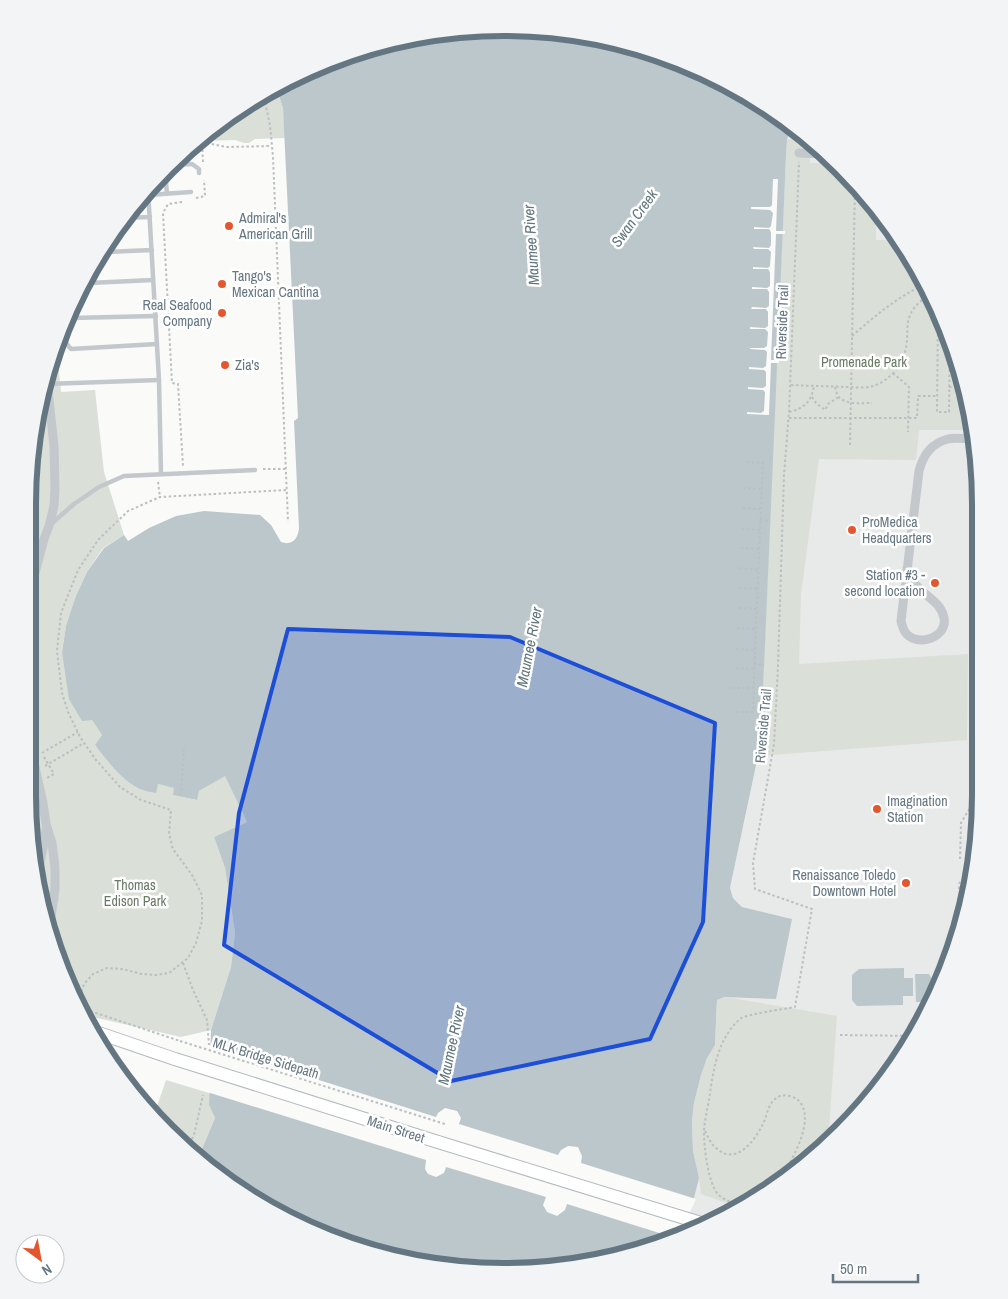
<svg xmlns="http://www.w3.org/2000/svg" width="1008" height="1299" font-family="'Archivo Narrow',sans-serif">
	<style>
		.built { fill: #e8e9e9 }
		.green { fill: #dadfd7 }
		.water { fill: #bbc7cb }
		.pier { fill: #fafaf8 }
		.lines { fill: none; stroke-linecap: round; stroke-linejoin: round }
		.secondary-casing { stroke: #b3babf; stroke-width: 14 }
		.path { stroke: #bbbfc2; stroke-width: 2; stroke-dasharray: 2.5 2.5; stroke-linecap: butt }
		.lane { stroke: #c3c8cc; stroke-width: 4.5 }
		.street { stroke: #c3c8cc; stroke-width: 9 }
		.secondary { stroke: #fff; stroke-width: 12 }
		.secondary-bridge-casing { stroke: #b3babf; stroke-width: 14; stroke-linecap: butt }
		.path-bridge { stroke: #bbbfc2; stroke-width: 2; stroke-dasharray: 2.5 2.5; stroke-linecap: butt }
		.secondary-bridge { stroke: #fff; stroke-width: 12 }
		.marked { fill: #1d4ed8; fill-opacity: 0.2; stroke: #1d4ed8; stroke-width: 4; stroke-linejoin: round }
		.poi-dot { fill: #e4572e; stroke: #fff; stroke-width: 2 }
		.labels { text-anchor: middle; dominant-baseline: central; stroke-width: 5; stroke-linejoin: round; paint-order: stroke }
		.poi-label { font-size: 14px; fill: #657683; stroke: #fff; text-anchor: start }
		.street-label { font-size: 14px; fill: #657683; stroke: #fff }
		.park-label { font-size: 14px; fill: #687a64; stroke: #fff }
		.water-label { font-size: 15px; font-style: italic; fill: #60757c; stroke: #fff }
		.rim { fill: none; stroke: #657683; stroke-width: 6 }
	</style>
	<rect width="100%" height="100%" fill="#fafaf8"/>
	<path class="built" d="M794 126 862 190 917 265 955 351 979 473 980 795 971 888 944 978 900 1060 841 1132 742 1208 676 1235 699 1178 696 1166 694 1103 701 1075 707 1058 715 1045 725 997 792 919 742 907 733 898 730 888 758 756 762 714 786 157 787 139Z"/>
	<g class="green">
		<path d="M276 87 283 108 285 138 255 139 249 143H244L235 140 197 141 265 91Z"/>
		<path d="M787 139 809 140 811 142 810 163H834L862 190 876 209V240H898L917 266 955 351 971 430H919L916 460 819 459 801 594 799 664 968 654 967 740 758 756 762 714 774 411Z"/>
		<path d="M56 345 61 392 95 390 104 472 124 535 103 548 87 572 75 598 66 626 62 651 92 720 102 735 95 746 158 784 175 788 174 795 196 800 199 791 225 775 247 822 214 837 225 868 235 933 231 967 211 1030 181 1037 84 1015 44 919 28 795 29 473 53 351Z"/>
		<path d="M725 997 837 1016 828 1142 741 1208 701 1194 699 1178 693 1151 692 1121 694 1103 701 1075 707 1058 715 1045 717 1000Z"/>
		<path d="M166 1080 209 1093V1105L215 1118 199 1156 167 1132 154 1115Z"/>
	</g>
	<g class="water">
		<path d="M535 29 627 44 714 77 794 126 787 139 786 157 762 714 758 756 730 888 733 898 742 907 792 919 776 999 725 997 717 1000 715 1045 707 1058 701 1075 694 1103 692 1121 693 1151 699 1178 694 1198 676 1235 628 1255 504 1271 381 1255 266 1208 199 1156 215 1118 209 1105 211 1030 231 967 235 933 225 868 214 837 247 822 225 776 199 791 197 800 173 795 174 788 158 784 156 793C151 792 145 791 140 789 121 780 108 761 95 745L102 735 92 720 82 721 69 699 62 652 66 626 75 598 87 572 104 548 124 535 128 541 149 528 176 516 204 511 260 515 271 525 281 542C292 546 298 539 299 528L294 421 298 418 283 108 276 87 351 53 442 32Z"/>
		<path d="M904 968V978H913V996H903V1005L857 1006 852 1000V975L859 969Z"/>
		<path d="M915 974H929L932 979V999L929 1002H916Z"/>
	</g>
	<g class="pier">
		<path d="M773 179H778L776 231H785V234H776L771 360H779V363H771L769 415 747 414V412L761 413 764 411 765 392 763 390 748 389V387L763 388 766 386V372L764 370 749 369V367L763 368 766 366 767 352 765 350 750 349V348H764L767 346 768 332 765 329H750V327L765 328 768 326V312L766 309H751L752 307 766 308 769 306V292L767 289H752V287L767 288 770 286V272L768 269H753V267L768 268 770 266 771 252 768 249H754L753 247 769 248 771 245V232L769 229H754V227L769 228 771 226 773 213 770 210 751 209V207H770L772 205Z"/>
		<path d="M208 1045 436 1117 438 1113 445 1108 457 1111 461 1118 459 1124 558 1155 561 1150 568 1146 578 1147 582 1156 581 1163 696 1199 680 1234 672 1237 567 1204 565 1210 557 1216 547 1212 543 1205 546 1197 446 1167 444 1173 436 1177 428 1174 425 1169 426 1160 207 1092Z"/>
	</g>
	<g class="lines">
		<defs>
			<g id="secondary">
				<path d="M90 1030 175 1059"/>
				<path d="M438 1142 704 1224"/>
			</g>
		</defs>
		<use href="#secondary" class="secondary-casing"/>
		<g class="path">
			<path d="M263 93 270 125 273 157 288 522"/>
			<path d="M197 141 226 147 271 146"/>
			<path d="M799 142 801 133"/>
			<path d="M203 162 202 142 221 123"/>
			<path d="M196 198 205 196 204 180"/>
			<path d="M182 202 168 204 163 213 172 383 178 384 183 466"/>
			<path d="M938 314 937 412H949L950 339"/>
			<path d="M852 336C876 315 896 298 925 284"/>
			<path d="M950 365 957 362"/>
			<path d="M893 373 909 387 908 432"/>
			<path d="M791 385C809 386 827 386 845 387 854 387 867 389 876 385 891 379 903 364 906 348 909 333 904 320 915 307 919 302 925 298 930 294"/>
			<path d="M835 387C836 391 837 396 840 398 848 405 862 403 872 403"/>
			<path d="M949 387H962"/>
			<path d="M812 397 816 403 825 410 829 403 839 397"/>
			<path d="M789 412C805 408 811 402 814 386"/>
			<path d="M789 418H917L918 396H937"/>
			<path d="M850 445 855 183"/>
			<path d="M263 469H285"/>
			<path d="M158 482 160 497"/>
			<path d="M743 488 761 489"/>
			<path d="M975 503 980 508"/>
			<path d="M743 508 760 509"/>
			<path d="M760 520 770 521"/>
			<path d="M742 529 760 530"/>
			<path d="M741 548 759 549"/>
			<path d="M740 568 758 570"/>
			<path d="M739 588 757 589"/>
			<path d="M739 608 756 609"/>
			<path d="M737 628 756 629"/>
			<path d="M736 649 755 650"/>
			<path d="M754 664 764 665"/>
			<path d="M736 668 754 669"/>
			<path d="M732 688H754"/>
			<path d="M736 712H753L755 650 763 463 744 462"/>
			<path d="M42 753 78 732"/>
			<path d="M44 757 54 774 47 778"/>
			<path d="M45 766 84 743"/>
			<path d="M181 796 184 746"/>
			<path d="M960 859 961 823 978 794 980 759 974 733V670L980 664"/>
			<path d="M959 889 960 879"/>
			<path d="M958 931 959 899"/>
			<path d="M183 963 193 990 207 1020 209 1045"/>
			<path d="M78 1001 84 984 93 974 107 968 122 969 142 974 156 975 169 973 188 958 196 943 202 921V895L192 875 173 849 169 834 171 810 141 800 120 787 96 760 80 737 68 712 62 693 57 651 61 613 78 570 98 540 128 511 160 497 286 490"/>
			<path d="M81 1008 180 1041"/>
			<path d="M840 1035 913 1036"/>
			<path d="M705 1131C708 1136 710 1143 715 1147 735 1167 754 1142 763 1124 768 1113 768 1101 780 1096 786 1094 794 1097 798 1100 817 1118 792 1160 781 1178"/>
			<path d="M187 1148 194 1135 203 1095"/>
			<path d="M744 1206C734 1203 720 1200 715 1190 707 1174 704 1147 704 1130 705 1120 707 1110 709 1100 713 1072 717 1039 740 1019 746 1014 785 1009 795 1007L812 909 755 889 753 863 774 744 778 666 784 475 789 412 799 162"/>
		</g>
		<g class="lane">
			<path d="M171 165 192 164 199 169V173"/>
			<path d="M165 172 167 194"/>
			<path d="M148 190 159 380 161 474"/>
			<path d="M148 195 191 192"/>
			<path d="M124 218 150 217"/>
			<path d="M106 252 152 250"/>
			<path d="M89 283 153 280"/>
			<path d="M71 318 156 316"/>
			<path d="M66 327V343L71 349 157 344"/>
			<path d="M46 384 159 380"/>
			<path d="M40 417 50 414"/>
			<path d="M50 525 74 504 99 487 124 476 255 470"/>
			<path d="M968 878V862H974"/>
			<path d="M968 890V899"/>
		</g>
		<g class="street">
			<path d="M799 153 824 154"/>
			<path d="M907 568C910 574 912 580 916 585 926 597 941 602 944 618 948 638 916 648 905 632 903 629 902 625 901 621L919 471C923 455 932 443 948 439 955 437 965 439 973 439"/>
			<path d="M28 599 44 539 49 526 54 506 55 488 54 446 47 381"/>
			<path d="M28 736 43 803 46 824 52 843 55 868V889L49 931"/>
			<path d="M38 873 44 843 46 829"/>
			<path d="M40 892 54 899"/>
		</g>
		<use href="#secondary" class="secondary"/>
		<defs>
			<path id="secondary-bridge" d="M175 1059 438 1142"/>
		</defs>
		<use href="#secondary-bridge" class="secondary-bridge-casing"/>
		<path class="path-bridge" d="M180 1041 445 1124"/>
		<use href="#secondary-bridge" class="secondary-bridge"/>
	</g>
	<path class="marked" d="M288 629 510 637 715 723 703 922 650 1039 451 1081 224 945 239 813Z"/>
	<g class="poi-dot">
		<circle cx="229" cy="226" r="5"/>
		<circle cx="222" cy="284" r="5"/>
		<circle cx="222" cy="313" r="5"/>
		<circle cx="225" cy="365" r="5"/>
		<circle cx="852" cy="530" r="5"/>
		<circle cx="935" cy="583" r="5"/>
		<circle cx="877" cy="809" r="5"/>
		<circle cx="906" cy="883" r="5"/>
	</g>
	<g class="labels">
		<g class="poi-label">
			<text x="239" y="218">Admiral's<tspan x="239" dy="16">American Grill</tspan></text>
			<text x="232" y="276">Tango's<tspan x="232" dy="16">Mexican Cantina</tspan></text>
			<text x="212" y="305" text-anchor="end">Real Seafood<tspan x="212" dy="16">Company</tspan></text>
			<text x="235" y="365">Zia's</text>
			<text x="862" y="522">ProMedica<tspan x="862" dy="16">Headquarters</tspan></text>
			<text x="925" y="575" text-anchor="end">Station #3 -<tspan x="925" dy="16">second location</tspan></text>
			<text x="887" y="801">Imagination<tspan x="887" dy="16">Station</tspan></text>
			<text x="896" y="875" text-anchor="end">Renaissance Toledo<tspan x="896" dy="16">Downtown Hotel</tspan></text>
		</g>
		<g class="street-label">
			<text transform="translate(782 322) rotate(-88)">Riverside Trail</text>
			<text transform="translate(763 726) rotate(-85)">Riverside Trail</text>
			<text transform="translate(266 1058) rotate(17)">MLK Bridge Sidepath</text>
			<text transform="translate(396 1129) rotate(18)">Main Street</text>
		</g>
		<g class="park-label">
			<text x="864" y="362">Promenade Park</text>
			<text x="135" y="885">Thomas<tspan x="135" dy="16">Edison Park</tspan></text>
		</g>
		<g class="water-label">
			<text transform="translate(634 218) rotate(-54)">Swan Creek</text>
			<text transform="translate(531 245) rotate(-94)">Maumee River</text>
			<text transform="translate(529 647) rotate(-79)">Maumee River</text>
			<text transform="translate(451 1045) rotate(-78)">Maumee River</text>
		</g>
	</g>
	<path d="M0 0H1008V1299H0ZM504 36H504A468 468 0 0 1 972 504V795A468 468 0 0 1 504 1263H504A468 468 0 0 1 36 795V504A468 468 0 0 1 504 36Z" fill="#f3f4f5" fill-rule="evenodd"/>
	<path class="rim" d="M504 36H504A468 468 0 0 1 972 504V795A468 468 0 0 1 504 1263H504A468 468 0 0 1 36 795V504A468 468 0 0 1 504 36Z"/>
	<g transform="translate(40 1259) rotate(148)"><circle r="24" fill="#ffffff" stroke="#c1c8cd"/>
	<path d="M0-4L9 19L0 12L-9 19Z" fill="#e4572e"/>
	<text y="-8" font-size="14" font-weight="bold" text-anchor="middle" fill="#657683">N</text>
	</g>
	<path d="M833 1274v8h85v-8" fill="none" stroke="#657683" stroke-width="2.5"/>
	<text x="840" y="1274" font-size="15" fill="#657683" stroke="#ffffff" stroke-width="4" paint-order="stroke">50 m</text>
</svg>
